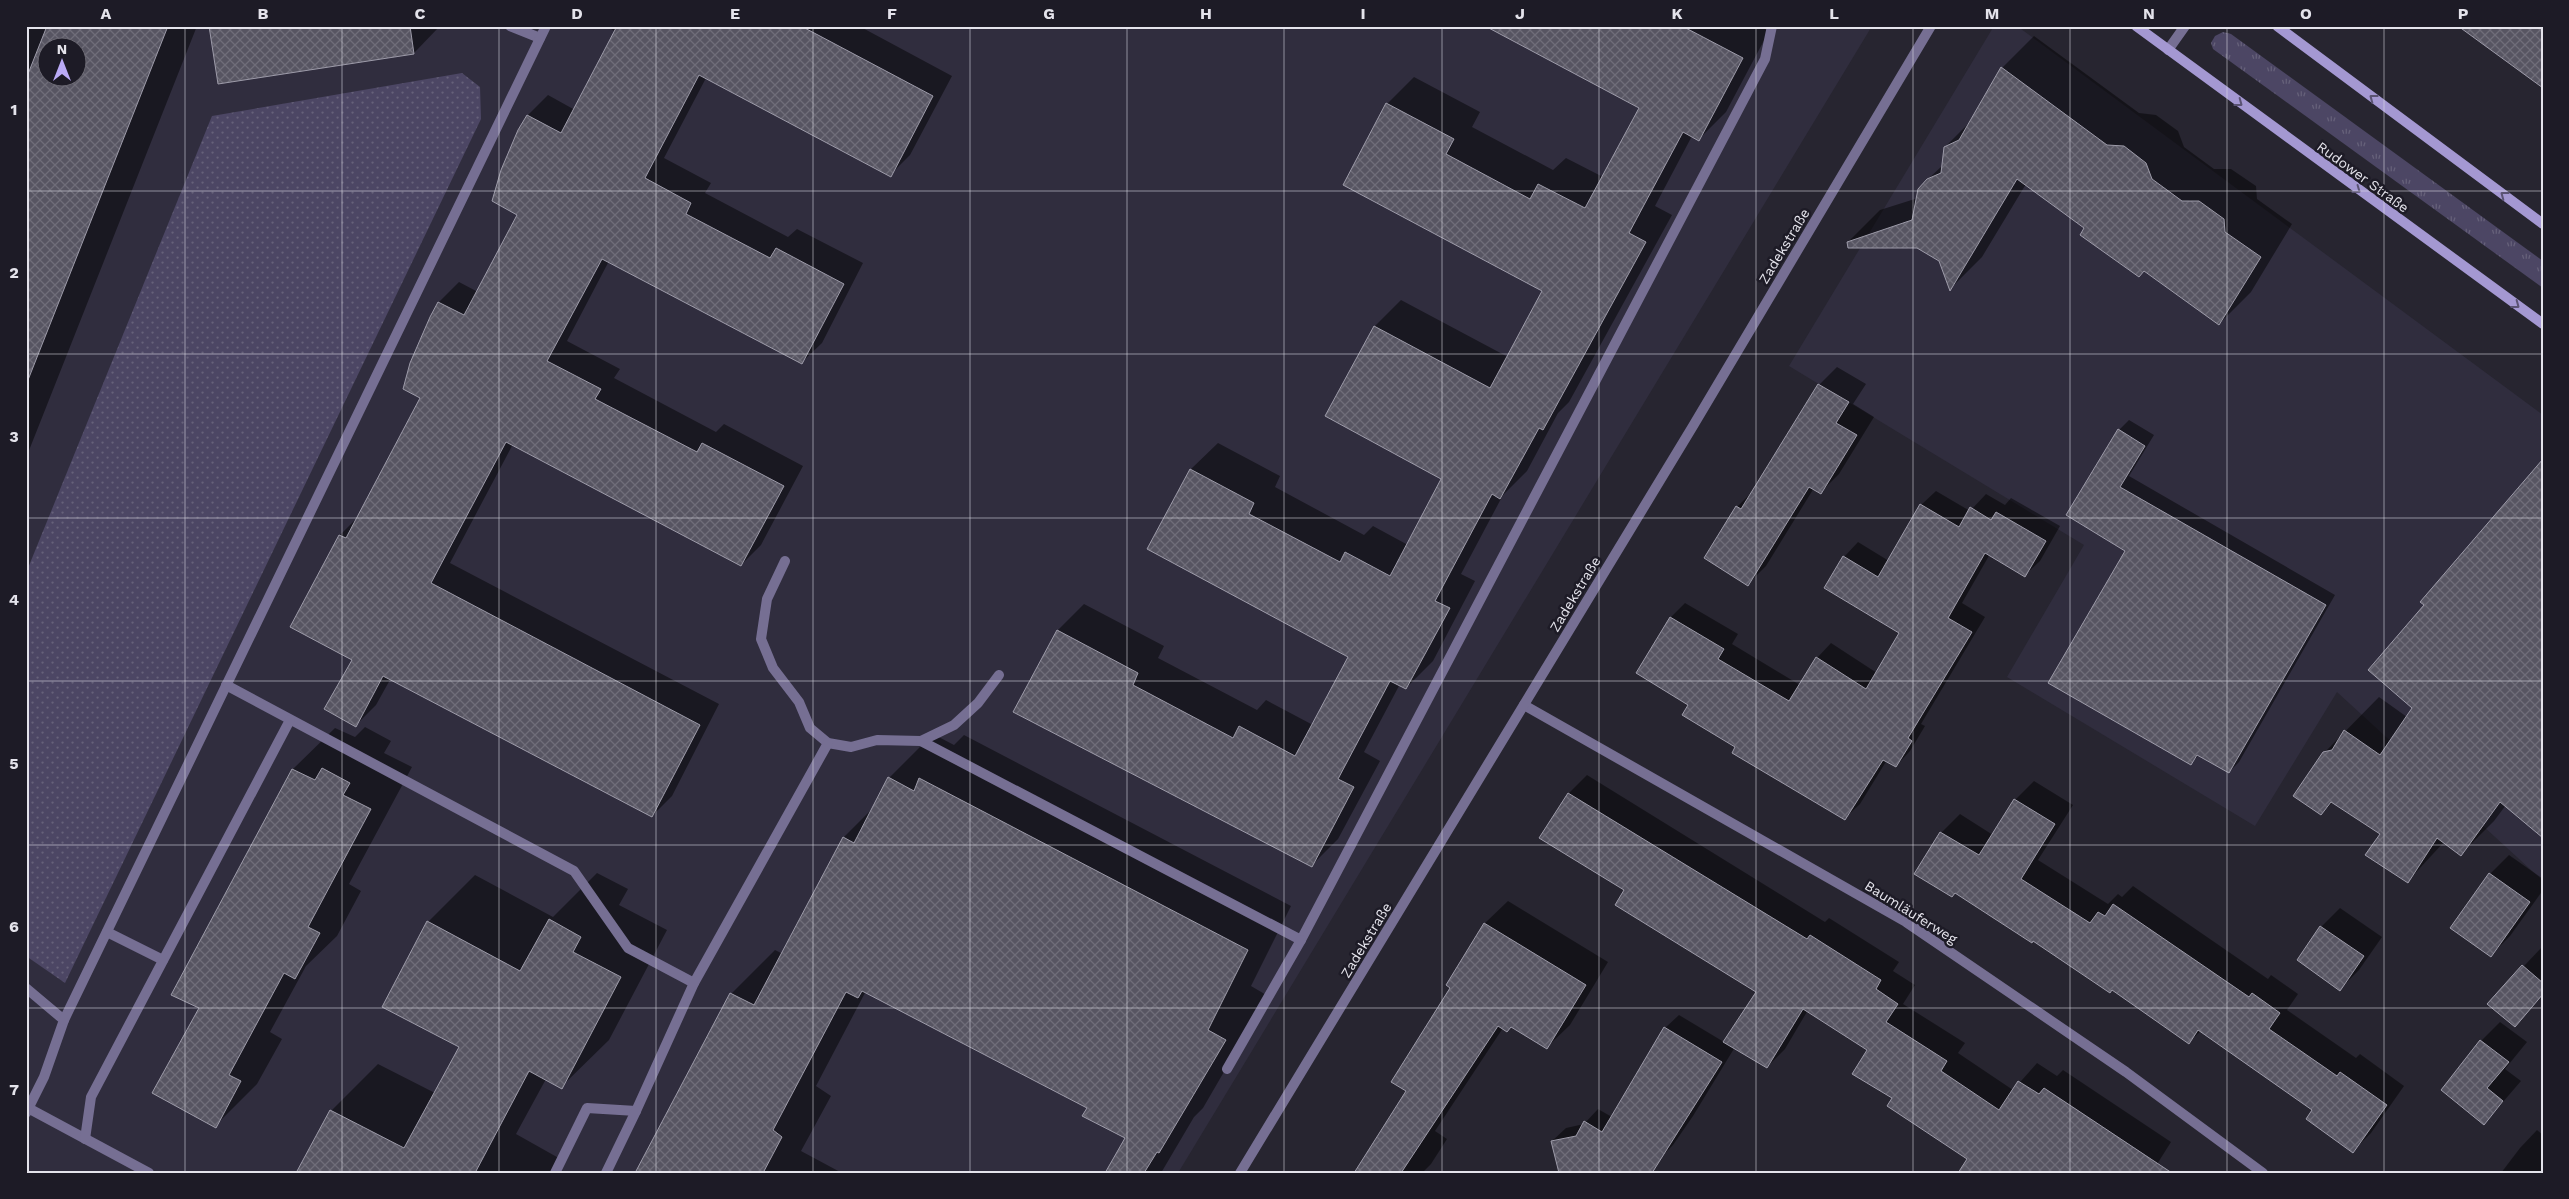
<svg xmlns="http://www.w3.org/2000/svg" width="2569" height="1199" font-family="'Work Sans',sans-serif">
	<style>
		.built { fill: #302d3e; fill-rule: evenodd }
		.grass { fill: url(#grass-tufts) }
		.park { fill: url(#park-dots) }
		.shadow { fill: #0007; fill-rule: evenodd }
		.building { fill: url(#building-cross-hatch); stroke: #9d9ba9; fill-rule: evenodd }
		.lines { fill: none; stroke-linecap: round; stroke-linejoin: round }
		.service { stroke: #766f93; stroke-width: 10 }
		.minor { stroke: #766f93; stroke-width: 10 }
		.secondary { stroke: #a498d2; stroke-width: 10 }
		.oneway { stroke: #5a5373 }
		.grid { fill: none; stroke: #e4e3eb; stroke-width: 1; stroke-opacity: 0.55 }
		.labels { text-anchor: middle; dominant-baseline: central; stroke-width: 5; stroke-linejoin: round; paint-order: stroke }
		.street-label { font-size: 14px; fill: #e4e3eb; stroke: #1d1b26 }
		.neatline { fill: none; stroke: #e4e3eb; stroke-width: 2 }
		.grid-label { font-size: 16px; text-anchor: middle; font-weight: bold; fill: #e4e3eb }
	</style>
	<defs>
		<pattern id="grass-tufts" width="24" height="20" patternUnits="userSpaceOnUse" patternTransform="scale(1.25)"><rect width="24" height="20" fill="#4c4664"/><path d="M3 7l-1-3M5 7V3M7 7l1-3M15 17l-1-3M17 17v-4M19 17l1-3" fill="none" stroke="#66617a"/></pattern>
		<pattern id="park-dots" width="8" height="8" patternUnits="userSpaceOnUse" patternTransform="scale(1.25)"><rect width="8" height="8" fill="#4c4664"/><path d="M2 2h.1M6 6h.1" fill="none" stroke="#66617a" stroke-width="1.8" stroke-linecap="round"/></pattern>
		<pattern id="building-cross-hatch" width="8" height="8" patternUnits="userSpaceOnUse" patternTransform="scale(1.25)"><rect width="8" height="8" fill="#575562"/><path d="M0 0l8 8M0 8l8-8" fill="none" stroke="#6f6d79"/></pattern>
	</defs>
	<rect width="100%" height="100%" fill="#272530"/>
	<g class="built">
		<path d="M26 26H1872L1178 1173H26ZM48 48H78V78H48Z"/>
		<path d="M1994 26H2017L2543 415V881L2337 692 2255 826 2007 677 2084 545 1789 366Z"/>
	</g>
	<path class="grass" d="M2223 32 2231 34 2543 261V288L2213 49 2211 43 2215 36Z"/>
	<path class="park" d="M462 73 480 87 481 119 65 983 26 956V573L212 116Z"/>
	<g class="shadow">
		<path d="M26 26H197L26 458ZM48 48H78V78H48Z"/>
		<path d="M210 26H440L414 53Z"/>
		<path d="M606 26H859L952 76 910 155 890 175 706 78 664 158 711 183 705 193 788 237 797 229 863 263 822 343 801 363 609 261 567 341 620 369 614 378 716 432 724 424 803 466 761 545 741 565 513 444 450 563 719 704 672 796 652 816 391 678 376 705 356 725 354 659 292 627 340 535 359 516 422 398 431 317 439 302 459 282 478 292 519 215V131L528 115 548 95 575 110 616 32Z"/>
		<path d="M1488 26H1759L1769 31 1726 112 1699 139 1692 136 1655 206 1672 215 1569 402 1558 413 1527 471 1503 495 1461 574 1475 581 1433 661 1406 688 1400 684 1364 752 1380 761 1338 839 1311 866 1058 630 1084 604 1164 646 1158 658 1257 710 1266 700 1313 725 1349 657 1149 549 1191 469 1218 443 1280 476 1275 487 1364 535 1373 526 1408 545 1443 478 1326 416 1375 326 1401 300 1508 357 1544 290 1387 104 1414 77 1480 112 1472 127 1553 170 1566 158 1603 177 1640 107Z"/>
		<path d="M2034 36 2139 113 2156 115 2178 131 2184 147 2214 169H2231L2256 186 2257 199 2292 224 2251 292 2219 324 2026 184 1982 257 1950 289 1940 260 1917 247 1848 242 1880 210 1918 198 1927 180 1943 165 1945 147 1970 122 2002 68Z"/>
		<path d="M1837 367 1866 384 1853 404 1874 417 1839 474 1821 492 1814 488 1766 566 1748 584 1737 507 1755 489 1819 385Z"/>
		<path d="M2129 420 2154 435 2129 476 2335 595 2239 762 2229 772 2199 755 2190 764 2126 550 2067 515 2119 430Z"/>
		<path d="M2543 461 2506 805 2494 821 2461 854 2444 842 2408 881 2382 833 2333 802 2321 814 2324 753 2379 697 2407 717 2414 707 2426 605Z"/>
		<path d="M1936 491 1970 511 1986 494 2005 505 2011 498 2060 526 2040 561 2025 575 1990 554 1962 603 1985 617 1921 724 1925 726 1910 751 1896 766 1887 760 1860 804 1845 818 1737 747 1690 705 1638 672 1671 617 1685 603 1738 634 1732 644 1800 685 1817 658 1831 643 1877 673 1901 633 1825 587 1844 557 1858 542 1889 561 1921 505Z"/>
		<path d="M365 727 391 741 384 753 412 767 349 884 361 891 337 936 306 966 270 1032 282 1039 257 1084 215 1126 201 1008 293 769 335 728 355 737Z"/>
		<path d="M933 734 954 745 964 735 1291 906 1251 986 1268 996 1203 1108 1194 1117 1161 1173H1106L1127 1138 1088 1108 866 991 816 1086 831 1096 801 1151 842 1173H636L732 993 775 950 783 954 844 837 873 808 889 778Z"/>
		<path d="M1587 775 1825 922 1829 918 1899 962 1893 971 1915 985 1903 1004 1965 1043 1958 1053 2013 1090 2037 1063 2057 1076 2063 1070 2171 1142 2154 1169 1968 1159 1894 1097 1869 1050 1808 1010 1785 1049 1767 1067 1735 1047 1693 1116 1673 1145 1660 1158 1552 1141 1566 1128 1584 1124 1598 1109 1612 1117 1665 1028 1679 1015 1724 1042 1758 991 1626 889 1541 838 1569 793Z"/>
		<path d="M2034 781 2073 805 2038 860 2108 904 2118 894 2122 897 2133 886 2268 979 2271 975 2298 994 2287 1010 2356 1058 2360 1054 2404 1086 2371 1133 2353 1151 2314 1110 2201 1031 2189 1042 1941 833 1960 814 1993 835 2015 800Z"/>
		<path d="M2509 855 2543 879V890L2510 936 2491 955 2490 874Z"/>
		<path d="M597 873 628 889 619 905 667 930 609 1040 561 1087 546 1079 516 1134 564 1161 558 1173H298L331 1111 378 1064 435 1093 461 1046 428 922 475 875 553 917Z"/>
		<path d="M1508 901 1608 962 1570 1025 1547 1047 1512 1026 1503 1028 1435 1131 1447 1139 1431 1164 1422 1173H1355L1408 1091 1452 988 1447 985 1485 923Z"/>
		<path d="M2340 908 2382 937 2359 970 2340 989 2321 927Z"/>
		<path d="M2542 947 2543 995 2515 1025 2489 1003Z"/>
		<path d="M2500 1022 2527 1042 2505 1069 2521 1081 2484 1124 2443 1090 2481 1041Z"/>
		<path d="M2537 1130 2543 1135V1173H2501L2520 1148Z"/>
	</g>
	<g class="building">
		<path d="M47 26H168L28 380H26V79ZM48 48H78V78H48Z"/>
		<path d="M209 26H410L414 54 218 84Z"/>
		<path d="M617 26H801L933 96 891 177 699 75 645 178 691 203 686 214 770 258 776 248 844 284 802 364 602 259 547 361 601 389 595 399 697 452 702 443 784 486 741 566 506 442 431 583 700 725 652 817 383 676 356 727 324 709 352 660 290 627 339 535 346 538 420 398 403 389 410 363 430 317 438 302 464 315 517 215 492 201 501 170 518 130 527 115 561 133Z"/>
		<path d="M1485 26H1682L1743 58 1699 141 1683 132 1629 233 1646 242 1543 430 1539 428 1500 499 1492 494 1435 601 1450 608 1406 689 1390 681 1338 779 1354 787 1312 867 1013 712 1057 630 1138 673 1133 685 1233 738 1239 726 1295 756 1348 657 1147 549 1190 469 1254 503 1249 514 1340 562 1345 552 1390 576 1441 479 1325 416 1374 326 1490 388 1542 291 1343 185 1386 103 1454 139 1446 154 1530 199 1538 184 1585 208 1639 108Z"/>
		<path d="M2458 26H2543V88Z"/>
		<path d="M2001 67 2107 145 2124 146 2146 163 2152 179 2182 201H2199L2224 219 2225 232 2261 257 2219 325 2144 271 2139 277 2080 235 2084 228 2017 179 1950 291 1939 261 1917 248H1848L1847 242 1912 220 1918 189 1927 179 1941 173 1944 147 1959 140Z"/>
		<path d="M1818 384 1849 402 1836 423 1857 435 1821 494 1809 487 1748 586 1704 558 1736 506 1741 509Z"/>
		<path d="M2118 429 2145 446 2120 487 2326 605 2229 773 2197 755 2191 765 2048 683 2125 551 2066 515Z"/>
		<path d="M2543 459V838L2500 802 2461 856 2437 838 2408 883 2365 855 2380 834 2331 802 2321 815 2293 796 2323 752 2332 750 2344 730 2380 755 2412 708 2368 670 2424 605 2420 602Z"/>
		<path d="M1920 504 1959 527 1970 507 1991 520 1996 512 2046 541 2025 577 1985 553 1948 618 1972 632 1908 738 1912 741 1896 767 1883 760 1845 820 1732 753 1735 747 1682 715 1688 705 1636 673 1670 617 1724 649 1718 659 1789 701 1816 657 1866 689 1899 633 1824 588 1843 556 1878 577Z"/>
		<path d="M322 768 350 783 343 795 371 809 308 927 320 933 295 979 284 973 229 1075 241 1081 216 1128 152 1093 199 1008 171 995 292 769 315 780Z"/>
		<path d="M888 777 914 791 919 778 1248 950 1208 1030 1226 1040 1159 1153 1157 1152 1144 1173H1105L1125 1138 1082 1116 1087 1108 862 991 858 998 846 992 773 1130 782 1137 763 1173H635L730 993 754 1005 843 837 854 843Z"/>
		<path d="M1568 793 1807 939 1810 935 1881 980 1876 989 1898 1004 1886 1022 1947 1061 1941 1071 1999 1110 2018 1081 2039 1094 2044 1088 2172 1173H1958L1967 1159 1887 1106 1892 1098 1852 1074 1867 1050 1803 1009 1767 1068 1723 1042 1756 992 1615 905 1624 890 1539 838Z"/>
		<path d="M2014 799 2055 824 2021 879 2090 923 2098 912 2105 916 2113 904 2249 997 2252 993 2280 1013 2269 1029 2337 1076 2340 1072 2387 1105 2353 1153 2306 1119 2312 1110 2198 1030 2189 1044 2112 990 2110 993 2033 941 2032 943 1955 893 1952 897 1914 874 1940 832 1979 855Z"/>
		<path d="M2489 873 2530 902 2491 957 2450 928Z"/>
		<path d="M549 919 581 937 573 952 621 977 562 1089 529 1071 475 1173H296L330 1110 404 1148 459 1047 382 1007 427 921 520 971Z"/>
		<path d="M1484 923 1586 985 1547 1049 1511 1027 1507 1032 1498 1026 1401 1173H1354L1406 1091 1391 1082 1450 988 1446 985Z"/>
		<path d="M2320 926 2364 956 2340 991 2297 960Z"/>
		<path d="M2522 965 2543 983V994L2515 1027 2487 1004Z"/>
		<path d="M1664 1027 1722 1062 1652 1173H1559L1551 1141 1576 1136 1584 1121 1602 1132Z"/>
		<path d="M2480 1040 2509 1062 2487 1088 2503 1101 2484 1125 2441 1090Z"/>
	</g>
	<g class="lines">
		<g class="service">
			<path d="M510 26 540 38"/>
			<path d="M2168 50 2185 26"/>
			<path d="M785 561 767 599 761 639 773 668 799 702 810 728 828 743 851 747 877 740 921 741 954 725 978 703 999 675"/>
			<path d="M226 685 574 871 628 948 694 983"/>
			<path d="M921 741 1301 940 1765 59 1772 26"/>
			<path d="M107 932 163 960"/>
			<path d="M26 988 64 1020 44 1077 26 1113"/>
			<path d="M64 1020 546 26"/>
			<path d="M1227 1069 1301 940"/>
			<path d="M28 1108 149 1173"/>
			<path d="M85 1139 91 1097 290 720"/>
			<path d="M555 1173 587 1108 636 1111"/>
			<path d="M606 1173 636 1111 694 983 828 743"/>
		</g>
		<g class="minor">
			<path d="M1524 705 1906 922 2126 1072 2263 1173"/>
			<path d="M1240 1173 1693 426 1931 26"/>
		</g>
		<g class="secondary">
			<path d="M2136 26 2543 324"/>
			<path d="M2277 26 2543 224"/>
		</g>
	</g>
	<defs><path id="oneway-chevron" d="M-2-3.5L2.5 0L-2 3.5" fill="none" stroke-width="1.6" stroke-linecap="round" stroke-linejoin="round" transform="scale(1.25)"/></defs>
	<g class="oneway">
		<use href="#oneway-chevron" transform="translate(2373 98) rotate(-143)"/>
		<use href="#oneway-chevron" transform="translate(2239 103) rotate(37)"/>
		<use href="#oneway-chevron" transform="translate(2357 190) rotate(36)"/>
		<use href="#oneway-chevron" transform="translate(2504 195) rotate(-143)"/>
		<use href="#oneway-chevron" transform="translate(2516 305) rotate(37)"/>
	</g>
	<path class="grid" d="M185 26V1173M342 26V1173M499 26V1173M656 26V1173M813 26V1173M970 26V1173M1127 26V1173M1284 26V1173M1442 26V1173M1599 26V1173M1756 26V1173M1913 26V1173M2070 26V1173M2227 26V1173M2384 26V1173M26 191H2543M26 354H2543M26 518H2543M26 681H2543M26 845H2543M26 1008H2543"/>
	<g class="labels">
		<g class="street-label">
			<text transform="translate(2363 177) rotate(36)">Rudower Straße</text>
			<text transform="translate(1784 246) rotate(-59)">Zadekstraße</text>
			<text transform="translate(1575 594) rotate(-59)">Zadekstraße</text>
			<text transform="translate(1911 912) rotate(32)">Baumläuferweg</text>
			<text transform="translate(1366 940) rotate(-59)">Zadekstraße</text>
		</g>
	</g>
	<rect width="2569" height="1199" fill="none" stroke="#1d1b26" stroke-width="55"/>
	<g transform="translate(62 62)"><circle r="24" fill="#1d1b26" stroke="#6d6b75"/>
	<path d="M0-4L9 19L0 12L-9 19Z" fill="#baaaf6"/>
	<text y="-8" font-size="14" font-weight="bold" text-anchor="middle" fill="#e4e3eb">N</text>
	</g>
	<rect x="28" y="28" width="2514" height="1144" class="neatline"/>
	<g class="grid-label">
		<text x="106" y="19">A</text>
		<text x="263" y="19">B</text>
		<text x="420" y="19">C</text>
		<text x="577" y="19">D</text>
		<text x="735" y="19">E</text>
		<text x="892" y="19">F</text>
		<text x="1049" y="19">G</text>
		<text x="1206" y="19">H</text>
		<text x="1363" y="19">I</text>
		<text x="1520" y="19">J</text>
		<text x="1677" y="19">K</text>
		<text x="1834" y="19">L</text>
		<text x="1992" y="19">M</text>
		<text x="2149" y="19">N</text>
		<text x="2306" y="19">O</text>
		<text x="2463" y="19">P</text>
		<text x="14" y="115">1</text>
		<text x="14" y="278">2</text>
		<text x="14" y="442">3</text>
		<text x="14" y="605">4</text>
		<text x="14" y="769">5</text>
		<text x="14" y="932">6</text>
		<text x="14" y="1095">7</text>
	</g>
</svg>
